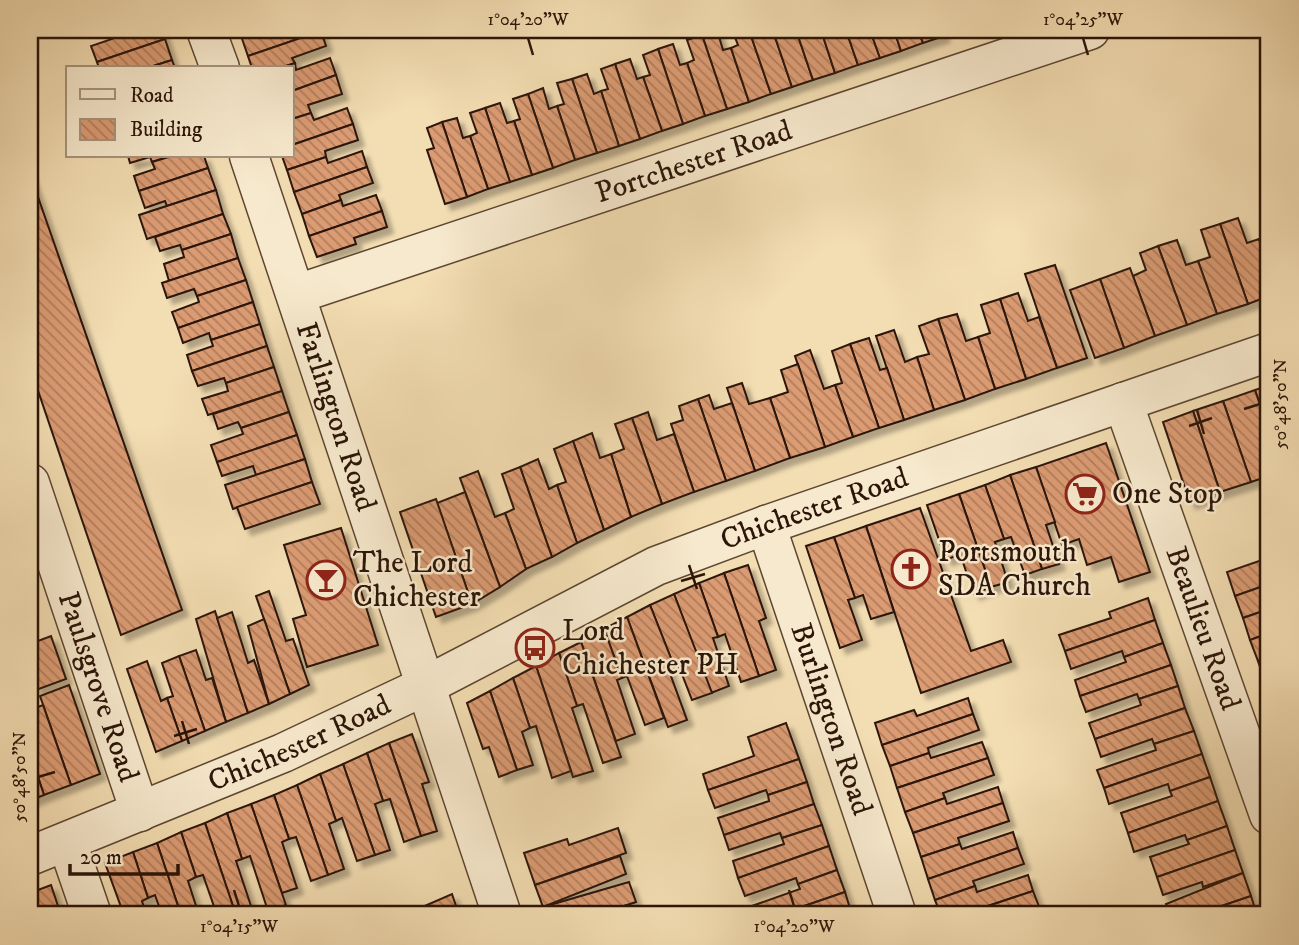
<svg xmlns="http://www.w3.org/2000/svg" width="1299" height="945" font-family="'IM FELL DW Pica',serif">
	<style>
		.building { fill: url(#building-back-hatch); stroke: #2b1408; stroke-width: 2; filter: url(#shadow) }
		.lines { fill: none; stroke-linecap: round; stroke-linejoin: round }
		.minor-casing { stroke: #5d4632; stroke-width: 41 }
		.minor { stroke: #f7e9cd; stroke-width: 38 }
		.ticks { fill: none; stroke: #2b1408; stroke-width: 2.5 }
		.labels { text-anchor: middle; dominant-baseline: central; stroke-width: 5; stroke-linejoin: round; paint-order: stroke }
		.street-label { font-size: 30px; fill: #2b1408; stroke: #f7e9cd }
		.poi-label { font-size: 30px; fill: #2b1408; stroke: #f7e9cd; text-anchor: start }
		.neatline { fill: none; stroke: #2b1408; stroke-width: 2.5 }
		.ticks-label { font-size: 18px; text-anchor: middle; fill: #2b1408 }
	</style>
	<defs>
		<pattern id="building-back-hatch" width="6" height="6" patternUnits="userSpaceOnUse" patternTransform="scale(1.75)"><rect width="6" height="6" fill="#db9b73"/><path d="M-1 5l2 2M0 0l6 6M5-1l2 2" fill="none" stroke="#b27d5c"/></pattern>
		<filter id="shadow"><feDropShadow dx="6" dy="6" stdDeviation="2" flood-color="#0004"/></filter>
	</defs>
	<rect width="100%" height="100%" fill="#f3ddb2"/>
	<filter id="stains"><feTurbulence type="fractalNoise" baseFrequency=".00286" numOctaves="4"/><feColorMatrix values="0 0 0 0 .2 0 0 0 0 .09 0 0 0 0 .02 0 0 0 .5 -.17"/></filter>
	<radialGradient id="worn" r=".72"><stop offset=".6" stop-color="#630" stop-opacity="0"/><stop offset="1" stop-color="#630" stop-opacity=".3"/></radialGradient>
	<g class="building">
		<path d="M117 30H162L165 39 97 62 91 46 112 39 109 32Z"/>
		<path d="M251 30H320L321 31 248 56 240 33Z"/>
		<path d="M717 30 723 50 731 48 749 102 727 109 702 35Z"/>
		<path d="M732 30H749L771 94 749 102 731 48 738 45Z"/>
		<path d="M749 30H765L767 36 774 34 792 87 771 94Z"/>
		<path d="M780 30H796L813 80 792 87 774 34Z"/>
		<path d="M796 30H821L835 73 813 80Z"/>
		<path d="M821 30H846L858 65 835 73Z"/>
		<path d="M846 30H870L880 58 858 65Z"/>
		<path d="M870 30H894L901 51 880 58Z"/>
		<path d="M894 30H918L923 43 901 51Z"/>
		<path d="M918 30H942L944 36 923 43Z"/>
		<path d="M321 31 326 46 292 58 295 63 280 68H252L248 56Z"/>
		<path d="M702 35 727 109 705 116 687 63 694 60 687 40Z"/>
		<path d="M165 39 172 60 147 68H99L97 62Z"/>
		<path d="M673 44 680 65 687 63 705 116 683 124 658 49Z"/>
		<path d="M658 49 683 124 662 131 643 77 650 75 643 55Z"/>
		<path d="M330 58 336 75 292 91V68H280L295 63 296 70Z"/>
		<path d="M630 59 637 79 643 77 662 131 640 139 615 64Z"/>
		<path d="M172 60 175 68H147Z"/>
		<path d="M615 64 640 139 619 146 601 91 608 89 601 69Z"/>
		<path d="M587 74 594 94 601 91 619 146 597 153 572 79Z"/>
		<path d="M336 75 342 94 308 105 311 113 292 119V91Z"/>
		<path d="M572 79 597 153 575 160 557 106 564 104 557 83Z"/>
		<path d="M543 88 549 109 557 106 575 160 553 168 528 94Z"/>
		<path d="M528 94 553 168 532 175 514 121 520 119 513 99Z"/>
		<path d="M500 103 507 123 514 121 532 175 510 182 485 108Z"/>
		<path d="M347 108 353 124 292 145V119L311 113 314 120Z"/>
		<path d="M485 108 510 182 488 189 470 136 477 133 470 113Z"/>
		<path d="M457 118 463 138 470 136 488 189 467 197 442 122Z"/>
		<path d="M442 122 467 197 445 204 427 150 434 148 427 128Z"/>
		<path d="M353 124 358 140 325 151 326 157 287 170 282 156H292V145Z"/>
		<path d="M362 151 367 167 294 192 287 170 326 157 328 163Z"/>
		<path d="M128 156H172L152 162 150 157 130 163Z"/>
		<path d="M172 156H204L208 168 139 191 134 176 155 169 152 162Z"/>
		<path d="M367 167 373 183 339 195 341 200 302 214 294 192Z"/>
		<path d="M208 168 216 190 167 206 165 201 145 208 139 191Z"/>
		<path d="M30 174 182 610 121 635 30 367Z"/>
		<path d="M216 190 223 214 147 239 139 215Z"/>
		<path d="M376 195 382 211 309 236 302 214 341 200 343 206Z"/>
		<path d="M382 211 387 227 354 238 356 244 317 257 309 236Z"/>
		<path d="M223 214 231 234 182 250 180 245 160 251 155 237Z"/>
		<path d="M1238 218 1247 243 1259 239 1269 268V296L1248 304 1220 224Z"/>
		<path d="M1220 224 1248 304 1217 314 1198 261 1210 257 1201 230Z"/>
		<path d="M231 234 238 258 169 281 164 264 184 257 182 250Z"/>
		<path d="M1269 235V268L1259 239Z"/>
		<path d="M1177 240 1186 265 1198 261 1217 314 1187 325 1158 246Z"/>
		<path d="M1158 246 1187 325 1155 336 1133 276 1146 270 1140 253Z"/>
		<path d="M238 258 246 280 197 296 194 289 167 298 162 283Z"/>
		<path d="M1055 265 1087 358 1057 368 1025 274Z"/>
		<path d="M1130 268 1155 336 1124 348 1100 279Z"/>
		<path d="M1100 279 1124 348 1095 358 1070 290Z"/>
		<path d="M246 280 253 302 178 328 172 312 199 302 197 296Z"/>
		<path d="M1018 293 1028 321 1039 317 1057 368 1026 379 1000 299Z"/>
		<path d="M1000 299 1026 379 995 389 978 337 990 333 981 305Z"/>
		<path d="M253 302 260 324 211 340 209 333 183 343 178 328Z"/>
		<path d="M957 314 966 341 978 337 995 389 965 400 938 319Z"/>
		<path d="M938 319 965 400 934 410 917 357 929 354 919 326Z"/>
		<path d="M260 324 267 346 192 371 187 355 213 346 211 340Z"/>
		<path d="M894 330 905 362 917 357 934 410 904 420 876 336Z"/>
		<path d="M869 338 880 370 887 368 904 420 879 428 850 344Z"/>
		<path d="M850 344 879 428 853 437 835 385 842 383 832 351Z"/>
		<path d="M267 346 274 367 226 383 224 378 198 386 192 371Z"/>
		<path d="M810 350 824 389 835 385 853 437 825 447 795 356Z"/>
		<path d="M798 364 825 447 790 458 770 398 788 392 781 370Z"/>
		<path d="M274 367 282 391 208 415 202 399 228 391 226 383Z"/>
		<path d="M742 383 749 404 770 398 790 458 755 471 727 388Z"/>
		<path d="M1269 385V432L1255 390Z"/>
		<path d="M1255 390 1269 432V476L1251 482 1223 401Z"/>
		<path d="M282 391 289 412 241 428 238 422 218 429 213 414Z"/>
		<path d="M709 395 714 409 732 403 755 471 726 481 698 399Z"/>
		<path d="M698 399 726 481 694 492 671 424 683 420 679 406Z"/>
		<path d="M1223 401 1251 482 1220 492 1193 411Z"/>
		<path d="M1193 411 1220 492 1190 503 1163 422Z"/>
		<path d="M289 412 297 435 217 462 211 445 243 434 241 428Z"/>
		<path d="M648 412 657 440 674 434 694 492 662 504 632 418Z"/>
		<path d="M632 418 662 504 631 517 611 454 624 449 615 424Z"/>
		<path d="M592 433 600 458 611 454 631 517 604 530 573 441Z"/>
		<path d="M297 435 305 459 256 475 253 466 222 476 217 462Z"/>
		<path d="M573 441 604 530 577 543 557 485 566 482 554 449Z"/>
		<path d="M1106 443 1150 572 1119 582 1111 557 1087 565 1079 539 1062 545 1036 467Z"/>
		<path d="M305 459 312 482 233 509 225 485Z"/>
		<path d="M538 459 549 489 557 485 577 543 552 557 520 467Z"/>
		<path d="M520 467 552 557 526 569 505 513 514 509 502 474Z"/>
		<path d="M1036 467 1055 522 1046 525 1059 564 1042 569 1010 475Z"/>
		<path d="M478 471 495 517 505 513 526 569 500 587 460 478Z"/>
		<path d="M1010 475 1042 569 1025 575 1011 537 1004 539 985 485Z"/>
		<path d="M312 482 320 504 245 529 237 507Z"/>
		<path d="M985 485 1004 539 995 542 1008 582 991 587 959 494Z"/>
		<path d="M465 492 500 587 472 604 437 503Z"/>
		<path d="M959 494 991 587 974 594 960 554 946 560 927 505Z"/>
		<path d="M436 499 472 604 436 617 400 512Z"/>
		<path d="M920 508 971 651 1003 640 1011 662 921 693 866 526Z"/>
		<path d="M866 526 894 612 871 619 863 595 855 598 834 537Z"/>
		<path d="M341 528 378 645 307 667 293 619 306 615 284 545Z"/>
		<path d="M834 537 855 598 848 600 862 640 840 648 806 546Z"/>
		<path d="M1262 560 1264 565 1269 563V584L1235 596 1227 572Z"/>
		<path d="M748 565 766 618 759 621 776 670 759 676 724 573Z"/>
		<path d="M724 573 759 676 741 682 725 634 718 637 699 583Z"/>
		<path d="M699 583 718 637 713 638 729 686 711 693 674 594Z"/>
		<path d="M1269 584V609L1243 618 1235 596Z"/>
		<path d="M269 591 286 641 293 639 309 685 290 694 256 596Z"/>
		<path d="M674 594 712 693 692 700 678 664 674 666 650 605Z"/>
		<path d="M1148 598 1155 620 1065 651 1059 635 1111 618 1109 612Z"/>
		<path d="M650 605 674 666 668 668 687 720 668 727 627 617Z"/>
		<path d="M1269 609V633L1250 640 1243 618Z"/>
		<path d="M215 611 248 713 226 722 196 619Z"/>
		<path d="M232 612 248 663 254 660 269 704 248 713 217 618Z"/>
		<path d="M627 617 664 718 645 725 627 676 622 678 604 629Z"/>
		<path d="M264 619 290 694 269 704 248 626Z"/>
		<path d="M1155 620 1163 643 1124 657 1122 651 1071 669 1065 651Z"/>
		<path d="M604 629 622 678 617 680 635 734 616 741 581 642Z"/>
		<path d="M1269 633V657L1258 661 1250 640Z"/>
		<path d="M51 636 66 679 36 690 30 673V644Z"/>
		<path d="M581 642 621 757 603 763 583 704 577 706 559 653Z"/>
		<path d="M1163 643 1171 665 1080 696 1075 680 1126 662 1124 657Z"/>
		<path d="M196 650 206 680 212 678 226 722 205 731 179 656Z"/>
		<path d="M559 653 577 706 572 708 593 771 573 777 536 666Z"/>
		<path d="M179 656 205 731 182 741 167 698 173 696 162 663Z"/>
		<path d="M1269 657V683L1266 684 1258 661Z"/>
		<path d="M147 661 161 701 167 698 182 741 156 752 127 669Z"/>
		<path d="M1171 665 1178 686 1139 699 1137 694 1086 712 1080 696Z"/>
		<path d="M536 666 571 771 552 778 536 726 530 728 513 678Z"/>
		<path d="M513 678 530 728 522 732 533 765 517 770 490 691Z"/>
		<path d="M69 685 100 774 71 785 40 696Z"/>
		<path d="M1178 686 1185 708 1095 739 1089 723 1141 705 1139 699Z"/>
		<path d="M490 691 517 770 499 777 489 747 483 749 467 703Z"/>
		<path d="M968 698 973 714 882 745 875 723 914 710 917 716Z"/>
		<path d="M43 705 71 785 44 795 30 753V710Z"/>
		<path d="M1185 708 1194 731 1154 744 1152 739 1101 757 1095 739Z"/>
		<path d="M973 714 979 730 928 748 929 753 890 766 882 745Z"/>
		<path d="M786 723 799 759 708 790 703 774 754 756 748 737Z"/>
		<path d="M1194 731 1202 754 1104 788 1097 770 1156 750 1154 744Z"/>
		<path d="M412 734 429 782 422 784 437 831 421 836 389 743Z"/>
		<path d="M982 742 988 758 897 788 890 766 929 753 931 758Z"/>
		<path d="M389 743 421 836 404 842 390 799 383 801 367 753Z"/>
		<path d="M30 753 44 795 30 801Z"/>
		<path d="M367 753 383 801 375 804 390 850 375 855 343 764Z"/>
		<path d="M1202 754 1210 777 1170 791 1168 784 1109 804 1104 788Z"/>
		<path d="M988 758 994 775 943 793 945 798 905 812 897 788Z"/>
		<path d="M799 759 807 782 768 795 766 790 715 808 708 790Z"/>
		<path d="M343 764 375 855 357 861 342 818 336 821 320 774Z"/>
		<path d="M320 774 336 821 329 824 344 869 328 875 297 785Z"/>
		<path d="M1210 777 1218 801 1128 833 1121 813 1172 796 1170 791Z"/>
		<path d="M807 782 814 804 724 835 718 818 769 801 768 795Z"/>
		<path d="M297 785 328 875 311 881 296 837 289 839 274 795Z"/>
		<path d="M998 787 1003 803 913 833 905 812 945 798 947 804Z"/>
		<path d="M274 795 289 839 282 842 297 888 282 893 251 804Z"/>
		<path d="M1218 801 1227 826 1187 840 1185 835 1134 852 1128 833Z"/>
		<path d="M1003 803 1009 821 958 838 960 844 921 857 913 833Z"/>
		<path d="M251 804 286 905 268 911 250 856 242 859 227 813Z"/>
		<path d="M814 804 822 825 782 838 780 833 729 850 724 835Z"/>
		<path d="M227 813 242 859 236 861 251 906 235 912 205 823Z"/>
		<path d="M205 823 235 912 226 915H217L203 875 196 877 181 832Z"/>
		<path d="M822 825 829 846 738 878 733 861 784 844 782 838Z"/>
		<path d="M1227 826 1235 850 1157 877 1150 857 1189 844 1187 840Z"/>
		<path d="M618 828 626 853 535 885 524 853 567 839 569 845Z"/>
		<path d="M181 832 196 877 188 881 199 915H181L157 843Z"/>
		<path d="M1013 832 1018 848 928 879 921 857 960 844 962 849Z"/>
		<path d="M157 843 181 915H162L155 895 148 898 133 852Z"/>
		<path d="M829 846 837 870 798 884 796 878 745 896 738 878Z"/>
		<path d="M1018 848 1024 864 973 881 975 886 935 900 928 879Z"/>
		<path d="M1235 850 1243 873 1203 887 1202 882 1163 895 1157 877Z"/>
		<path d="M133 852 148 898 142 901 146 915H124L105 863Z"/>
		<path d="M620 856 626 874 543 907 535 885Z"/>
		<path d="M837 870 845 892 778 915H751L749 907 800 889 798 884Z"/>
		<path d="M1243 873 1251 896 1195 915H1170L1166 904Z"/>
		<path d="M1028 875 1033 891 961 915H941L935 900 975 886 977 892Z"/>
		<path d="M629 882 636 902 597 915H545L543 907Z"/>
		<path d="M51 885 61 915H31L30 893Z"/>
		<path d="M1033 891 1040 909 1021 915H961Z"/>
		<path d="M845 892 852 915H778Z"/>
		<path d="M452 894 459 915H404Z"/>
		<path d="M1251 896 1257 915H1195Z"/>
		<path d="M627 905 630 915H597Z"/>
	</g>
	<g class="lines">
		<defs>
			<g id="minor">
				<path d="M206 30 220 68"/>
				<path id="s1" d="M249 156 502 915"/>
				<path id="s2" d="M297 294 1090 30"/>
				<path id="s3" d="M1123 402 1269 815"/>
				<path id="s4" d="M30 483 140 812"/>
				<path id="s5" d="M766 525 897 915"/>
				<path d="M67 842 92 915"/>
				<path id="s6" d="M30 856 283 753 425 686 656 566 766 525 1269 352"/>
			</g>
		</defs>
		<use href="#minor" class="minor-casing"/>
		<use href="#minor" class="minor"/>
	</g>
	<path class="ticks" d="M528 38 533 55M1083 38 1088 55M1244 409 1260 404M1197 410 1204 434M1189 426 1212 418M689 565 697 589M681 581 705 574M182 721 189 744M174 736 197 729M38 777 55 772M234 890 239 906M789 890 794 906"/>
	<defs>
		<symbol id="supermarket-ring" viewBox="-11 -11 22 22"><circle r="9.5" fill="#f7e9cd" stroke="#8f2418" stroke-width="1.5"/><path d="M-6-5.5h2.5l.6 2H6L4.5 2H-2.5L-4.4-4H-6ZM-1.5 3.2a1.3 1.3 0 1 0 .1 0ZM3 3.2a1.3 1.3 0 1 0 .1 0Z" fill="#8f2418"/></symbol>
		<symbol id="church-ring" viewBox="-11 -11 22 22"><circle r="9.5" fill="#f7e9cd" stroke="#8f2418" stroke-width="1.5"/><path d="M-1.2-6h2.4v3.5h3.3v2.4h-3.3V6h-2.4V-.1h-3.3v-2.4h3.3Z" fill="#8f2418"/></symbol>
		<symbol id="bar-ring" viewBox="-11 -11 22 22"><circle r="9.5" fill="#f7e9cd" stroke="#8f2418" stroke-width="1.5"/><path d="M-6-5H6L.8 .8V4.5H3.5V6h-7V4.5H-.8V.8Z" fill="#8f2418"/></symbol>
		<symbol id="bus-ring" viewBox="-11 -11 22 22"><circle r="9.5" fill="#f7e9cd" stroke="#8f2418" stroke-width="1.5"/><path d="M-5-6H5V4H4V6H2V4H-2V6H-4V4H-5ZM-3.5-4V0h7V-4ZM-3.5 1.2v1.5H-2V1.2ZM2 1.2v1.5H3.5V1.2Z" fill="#8f2418"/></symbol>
	</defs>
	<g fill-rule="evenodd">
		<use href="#supermarket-ring" x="1063" y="472" width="44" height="44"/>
		<use href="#church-ring" x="889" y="547" width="44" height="44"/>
		<use href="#bar-ring" x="304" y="558" width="44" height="44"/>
		<use href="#bus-ring" x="513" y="626" width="44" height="44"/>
	</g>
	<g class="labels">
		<g class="street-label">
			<text stroke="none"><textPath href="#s2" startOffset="418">Portchester Road</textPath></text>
			<text stroke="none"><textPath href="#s1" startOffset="275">Farlington Road</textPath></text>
			<text stroke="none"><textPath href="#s6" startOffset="859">Chichester Road</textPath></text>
			<text stroke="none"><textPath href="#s3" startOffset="240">Beaulieu Road</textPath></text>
			<text stroke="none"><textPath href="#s4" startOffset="215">Paulsgrove Road</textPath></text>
			<text stroke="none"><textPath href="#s5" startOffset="205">Burlington Road</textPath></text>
			<text stroke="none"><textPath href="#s6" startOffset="292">Chichester Road</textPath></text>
		</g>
		<g class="poi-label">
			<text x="1112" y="494">One Stop</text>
			<text x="938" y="552">Portsmouth<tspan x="938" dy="34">SDA Church</tspan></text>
			<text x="353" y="563">The Lord<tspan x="353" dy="34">Chichester</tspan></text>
			<text x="562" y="631">Lord<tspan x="562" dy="34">Chichester PH</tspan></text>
		</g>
	</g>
	<rect width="1299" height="945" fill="none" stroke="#f3ddb2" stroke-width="77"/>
	<rect x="66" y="66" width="228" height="91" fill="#f7e9cd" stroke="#a5947e" stroke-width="2"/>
	<rect x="80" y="89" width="35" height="10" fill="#f7e9cd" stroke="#a5947e" stroke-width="2"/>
	<text x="130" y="102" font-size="21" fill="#2b1408">Road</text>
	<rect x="80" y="119" width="35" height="21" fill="url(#building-back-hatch)" stroke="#a5947e" stroke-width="2"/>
	<text x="130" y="136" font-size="21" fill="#2b1408">Building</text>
	<path d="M70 864v10h108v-10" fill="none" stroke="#2b1408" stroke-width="3.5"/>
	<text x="80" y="864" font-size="21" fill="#2b1408" stroke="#f7e9cd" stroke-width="5" paint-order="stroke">20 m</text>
	<rect x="38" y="38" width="1222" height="868" class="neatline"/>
	<g class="ticks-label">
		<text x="528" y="25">1°04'20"W</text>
		<text x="1083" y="25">1°04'25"W</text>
		<text transform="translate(1280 404) rotate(-90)" y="6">50°48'50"N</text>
		<text transform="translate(19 777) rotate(-90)" y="6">50°48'50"N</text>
		<text x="239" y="932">1°04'15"W</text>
		<text x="794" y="932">1°04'20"W</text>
	</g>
	<rect width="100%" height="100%" filter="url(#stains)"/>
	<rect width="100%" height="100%" fill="url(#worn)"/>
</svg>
